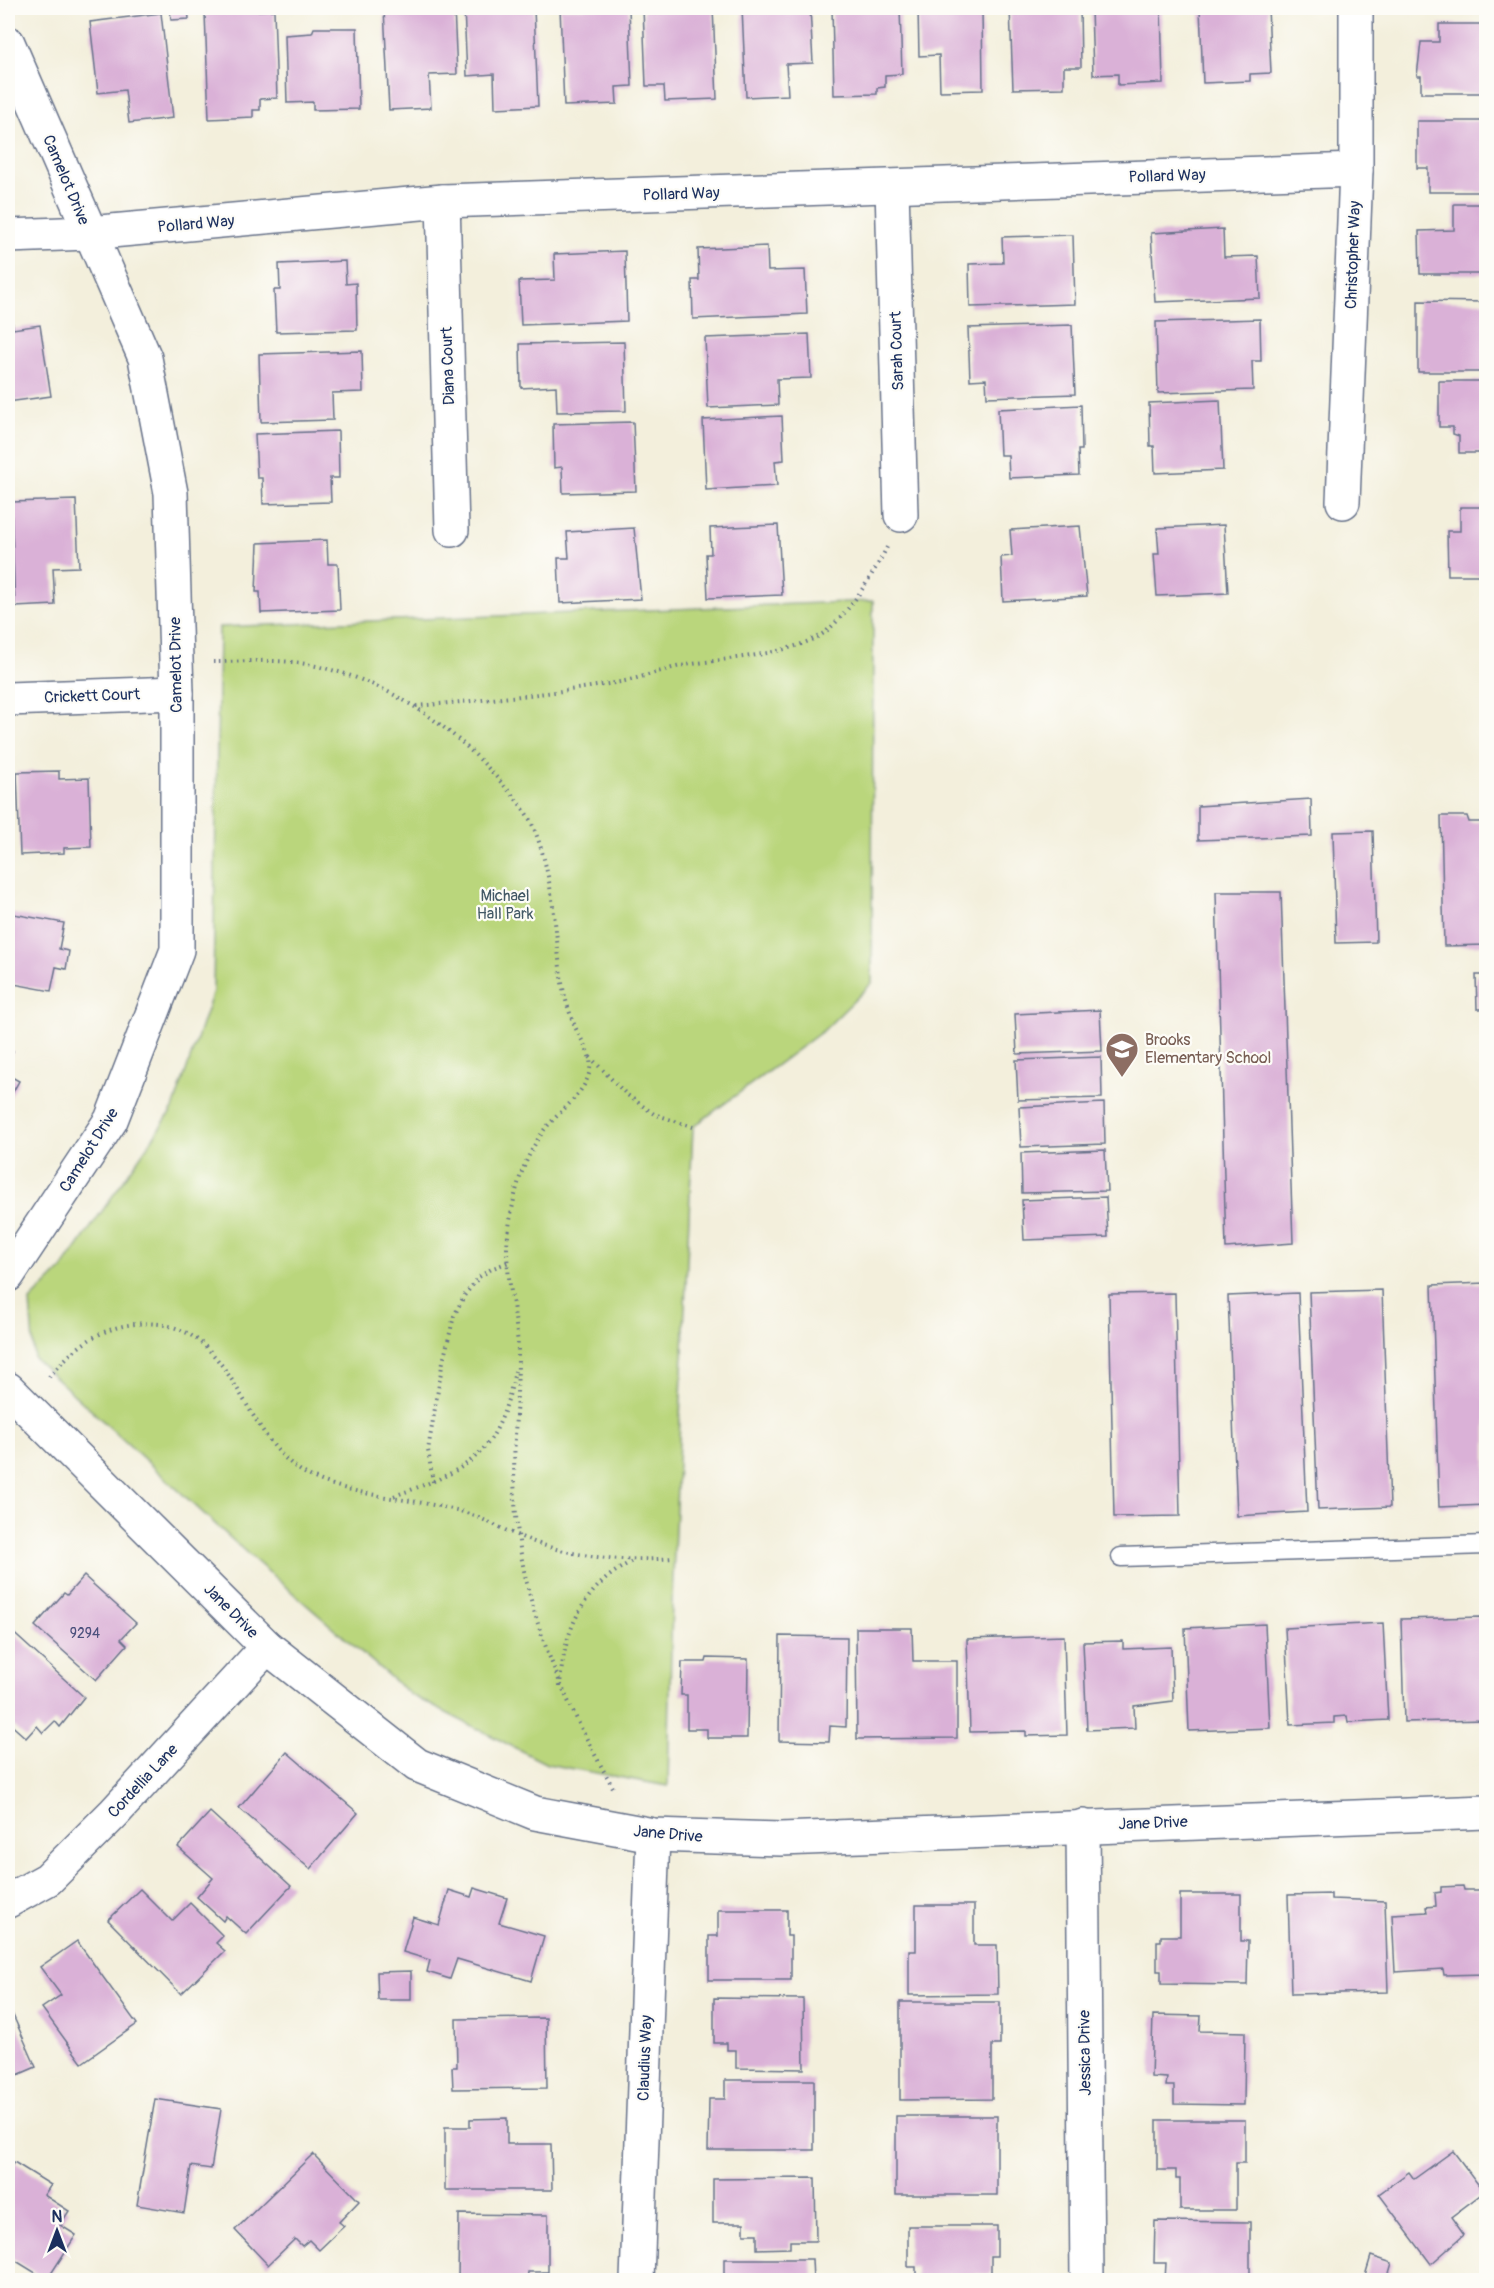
<svg xmlns="http://www.w3.org/2000/svg" width="1494" height="2288" font-family="Pangolin,sans-serif">
	<style>
		.green { fill: #bad67c; stroke: #6a826d; stroke-width: 1.5 }
		.building { fill: #dab1d7 }
		.lines { fill: none; stroke-linecap: round; stroke-linejoin: round }
		.lane-casing { stroke: #67728a; stroke-width: 21 }
		.street-casing { stroke: #67728a; stroke-width: 36 }
		.path { stroke: #67728a; stroke-width: 4; stroke-dasharray: 1.5 4.5; stroke-linecap: butt }
		.lane { stroke: #fff; stroke-width: 18 }
		.street { stroke: #fff; stroke-width: 33 }
		.labels { text-anchor: middle; dominant-baseline: central; stroke-width: 4.5; stroke-linejoin: round; paint-order: stroke }
		.number-label { font-size: 14px; fill: #4b507c }
		.street-label { font-size: 16px; fill: #1b2f5e; stroke: #fdfcf7 }
		.park-label { font-size: 16px; fill: #435966; stroke: #fdfcf7 }
		.education-label { font-size: 16px; fill: #785e54; stroke: #fdfcf7; text-anchor: start }
	</style>
	<rect width="100%" height="100%" fill="#fdfcf7"/>
	<filter id="ink" filterUnits="userSpaceOnUse"><feTurbulence type="fractalNoise" baseFrequency=".0167" numOctaves="2"/><feDisplacementMap in="SourceGraphic" scale="12" xChannelSelector="R" yChannelSelector="G"/><feConvolveMatrix kernelMatrix="1 2 1 2 8 2 1 2 1" color-interpolation-filters="sRGB"/></filter>
	<filter id="wash" filterUnits="userSpaceOnUse"><feTurbulence type="fractalNoise" baseFrequency=".008" numOctaves="4" result="noise"/><feDisplacementMap in="SourceGraphic" scale="24" xChannelSelector="R" yChannelSelector="G"/><feGaussianBlur stdDeviation="1.35" result="paint"/><feColorMatrix in="noise" values="0 0 0 0 0 0 0 0 0 0 0 0 0 0 0 0 0 1.4 0 .05"/><feComposite in="paint" operator="in"/></filter>
	<g filter="url(#wash)">
		<rect width="100%" height="100%" fill="#f3efdc"/>
		<path class="green" d="M873 601 872 983 824 1030 693 1127 672 1598 668 1786 547 1764 411 1695 249 1555 34 1358 30 1301 62 1269 173 1109 213 992 219 627Z"/>
		<g id="blocks">
			<g class="building">
				<path d="M170 8H188L189 19 171 20Z"/>
				<path d="M417 8H454L457 74 429 75 431 108 389 110 384 9Z"/>
				<path d="M464 8H534L538 106 495 108 494 74 467 76Z"/>
				<path d="M560 8H629L632 86 616 87 617 104 564 106Z"/>
				<path d="M643 8H713L717 99 665 101 664 86H646Z"/>
				<path d="M742 8H810L813 63 786 64 788 95 746 97Z"/>
				<path d="M832 8H900L902 74 885 75V87L877 88V94L834 95Z"/>
				<path d="M918 8H982L983 90 940 91 939 55 919 56Z"/>
				<path d="M1010 8H1080L1081 67H1064V88L1013 89Z"/>
				<path d="M1091 8H1161L1163 83 1118 85V74L1093 75Z"/>
				<path d="M1200 8H1268L1271 73 1250 74V81L1203 83Z"/>
				<path d="M1439 8H1459V9L1439 11Z"/>
				<path d="M274 10 277 98 260 99V110H253V117L209 119 205 13Z"/>
				<path d="M161 13 173 118 129 123 125 90 98 93 90 22Z"/>
				<path d="M1439 24H1486V93H1421V76H1417L1421 42H1439Z"/>
				<path d="M314 28H357L359 109 313 110V102L287 103 285 35 312 33Z"/>
				<path d="M1417 121H1486V192H1428V168H1417Z"/>
				<path d="M1454 204H1486V274H1420L1419 231 1454 230Z"/>
				<path d="M1223 229 1224 257 1258 256 1260 298 1155 302 1151 233Z"/>
				<path d="M1073 235 1075 304 970 307 969 264 1003 263 1002 237Z"/>
				<path d="M767 246 768 271 805 270 807 314 693 319 692 280H699L698 249Z"/>
				<path d="M625 251 627 321 521 325 519 281 555 280 554 254Z"/>
				<path d="M345 261 346 284 356 283 357 330 276 332 274 290H280L279 264Z"/>
				<path d="M1418 301 1486 302V372H1418Z"/>
				<path d="M8 319H12L13 329 40 325 51 396 8 402Z"/>
				<path d="M1260 319 1261 361H1252L1253 390 1158 393 1156 322Z"/>
				<path d="M1072 325 1075 394 987 397 986 379 970 380 968 328Z"/>
				<path d="M809 334 811 378 777 379 778 405 708 408 705 338Z"/>
				<path d="M624 342 626 411 557 412 556 386 521 388 520 344Z"/>
				<path d="M362 351 363 392 332 393 333 420 261 422 259 354Z"/>
				<path d="M1439 381H1486V453H1459V436L1453 434V427H1439Z"/>
				<path d="M1220 400 1223 470 1155 473 1154 446H1150L1149 403Z"/>
				<path d="M1081 405 1082 450H1078L1079 475 1009 478 1008 455H1000L998 409Z"/>
				<path d="M782 416 784 460 775 461 777 486 706 490 703 420Z"/>
				<path d="M633 422 636 491 563 493 562 467 554 468 553 424Z"/>
				<path d="M338 431 339 478H330L331 502 263 504 262 478H257L255 434Z"/>
				<path d="M76 500 79 567 53 568 55 605 15 607 11 502Z"/>
				<path d="M1460 507H1486V575H1448L1447 531H1460Z"/>
				<path d="M778 525 782 595 708 598 706 554H711L710 528Z"/>
				<path d="M1224 525 1228 593 1157 596 1154 554H1159L1157 528Z"/>
				<path d="M1080 526 1087 596 1003 601 1001 557 1012 556 1010 530Z"/>
				<path d="M634 528 641 599 560 603 558 558H569L567 532Z"/>
				<path d="M327 540 328 564H338L340 610 261 613 260 592H256L258 543Z"/>
				<path d="M59 771V779L89 778 91 847 64 848V853L20 855 17 772Z"/>
				<path d="M1311 799 1312 836 1198 840V806Z"/>
				<path d="M1441 816H1467L1469 822H1486V945L1444 946Z"/>
				<path d="M1373 831 1376 942 1336 943 1333 832Z"/>
				<path d="M1216 892H1281L1293 1243 1226 1248Z"/>
				<path d="M8 913 64 923 59 949 69 951 66 969 56 967 51 991 8 983Z"/>
				<path d="M1476 975H1486V1009H1477Z"/>
				<path d="M1100 1010 1102 1051 1017 1054 1015 1014Z"/>
				<path d="M8 1048 13 1051 8 1061Z"/>
				<path d="M1101 1057 1102 1098 1018 1100 1016 1060Z"/>
				<path d="M8 1075 19 1081 8 1101Z"/>
				<path d="M1104 1103 1105 1144 1021 1147 1019 1107Z"/>
				<path d="M1105 1150 1107 1191 1022 1193 1021 1153Z"/>
				<path d="M1106 1197 1108 1237 1024 1240 1022 1200Z"/>
				<path d="M1486 1283V1505L1439 1507 1432 1285Z"/>
				<path d="M1382 1290 1390 1507 1318 1510 1309 1292Z"/>
				<path d="M1175 1293 1180 1516 1114 1517 1109 1294Z"/>
				<path d="M1298 1293 1307 1512 1237 1516 1228 1296Z"/>
				<path d="M84 1576 136 1623 121 1639 127 1645 96 1680 35 1626 64 1593 67 1595Z"/>
				<path d="M1481 1617 1484 1720 1404 1722 1401 1619Z"/>
				<path d="M1383 1623 1388 1720 1348 1722 1347 1716 1334 1717V1723L1290 1725 1285 1628Z"/>
				<path d="M1265 1624 1270 1728 1189 1731 1185 1628Z"/>
				<path d="M8 1628 84 1697 60 1727 55 1721 43 1733 37 1726 26 1738 8 1722Z"/>
				<path d="M856 1628H912L913 1661H957V1738L857 1739Z"/>
				<path d="M780 1636 847 1637 846 1727 830 1726 829 1742 779 1741Z"/>
				<path d="M1064 1636 1067 1735 1026 1736V1731L970 1732 967 1639Z"/>
				<path d="M1123 1641V1649L1171 1647 1173 1701 1134 1706 1135 1728 1087 1730 1083 1642Z"/>
				<path d="M707 1658 748 1659 747 1738H707V1729H687V1695H681L682 1662H706Z"/>
				<path d="M287 1752 358 1813 310 1869 239 1808Z"/>
				<path d="M210 1812 291 1886 246 1934 226 1916 223 1921 197 1897 213 1878 178 1847Z"/>
				<path d="M1463 1886 1464 1890H1481L1486 1974 1444 1975 1443 1969 1395 1972 1392 1914 1427 1912 1426 1907 1436 1906 1435 1893 1441 1892V1887Z"/>
				<path d="M474 1888 507 1898 499 1923 544 1936 531 1981 457 1959 450 1979 427 1972 430 1960 403 1952 413 1917 439 1925 449 1890 471 1897Z"/>
				<path d="M140 1889 172 1921 190 1903 223 1936 216 1943 225 1951 181 1994 108 1920Z"/>
				<path d="M1180 1894H1241V1941H1248L1247 1985 1161 1984V1971H1157V1941H1161V1936H1180Z"/>
				<path d="M1331 1894V1899L1385 1901 1388 1992 1291 1994 1288 1895Z"/>
				<path d="M916 1905H974V1945H997L998 1994 909 1995V1951H916Z"/>
				<path d="M718 1910H787V1936H791V1980H709V1936H718Z"/>
				<path d="M77 1941 137 2024 82 2063 42 2008 61 1995 40 1967Z"/>
				<path d="M411 1971V2000H378L377 1972Z"/>
				<path d="M714 1998 803 1999 804 2069 736 2068V2050H727V2043H714Z"/>
				<path d="M900 2002H1000V2045H992V2099L900 2100Z"/>
				<path d="M8 2004 36 2067 8 2079Z"/>
				<path d="M1153 2015 1201 2016 1200 2031 1245 2032 1244 2105 1174 2104V2086H1166L1167 2078 1151 2077Z"/>
				<path d="M546 2018 547 2088 453 2089 452 2067H457L456 2019Z"/>
				<path d="M725 2080H814V2150H708L709 2099H725Z"/>
				<path d="M155 2099 221 2109 211 2169 191 2166 184 2213 137 2205Z"/>
				<rect x="896" y="2116" width="101" height="79"/>
				<path d="M507 2118V2144H551L552 2190H445V2127H470V2119Z"/>
				<path d="M1157 2120H1245V2163H1236V2210H1180V2179H1176V2170H1157Z"/>
				<path d="M1453 2151 1484 2192 1451 2217 1464 2235 1431 2264 1379 2194 1409 2172 1414 2179Z"/>
				<path d="M313 2154 359 2201 339 2222 344 2226 319 2250 309 2240 302 2246 295 2239 268 2265 235 2230Z"/>
				<path d="M14 2162 51 2185 44 2195 69 2211 60 2225 76 2235 47 2280 8 2256V2171Z"/>
				<path d="M815 2178 816 2241H790V2248L757 2249V2234H744V2223H713V2179Z"/>
				<path d="M459 2214 548 2215V2272H528L527 2280H458Z"/>
				<path d="M1155 2221 1250 2222V2280H1165L1166 2263H1154Z"/>
				<path d="M908 2226H997V2256H991V2274H975V2280H916V2267H908Z"/>
				<path d="M1371 2256 1392 2263 1387 2280 1365 2276Z"/>
				<path d="M724 2259H812L813 2280H709V2276H724Z"/>
			</g>
		</g>
	</g>
	<g filter="url(#ink)">
		<use href="#blocks" fill-opacity="0" stroke="#67728a" stroke-width="1.5"/>
		<g class="lines">
			<defs>
				<path id="lane" d="M1121 1557 1486 1545"/>
				<g id="street">
					<path d="M8 43 145 358 171 493 177 693V950L111 1120 8 1275"/>
					<path d="M892 187 901 515"/>
					<path d="M443 201 452 530"/>
					<path d="M8 236 89 233 443 201 1356 170"/>
					<path d="M1343 502 1356 170V8"/>
					<path d="M8 699 177 693"/>
					<path d="M8 1389 267 1647 417 1765 535 1813 653 1835 781 1839 1486 1812"/>
					<path d="M1083 1826 1087 2280"/>
					<path d="M8 1901 48 1879 114 1813 267 1647"/>
					<path d="M637 2280 653 1835"/>
				</g>
			</defs>
			<use href="#lane" class="lane-casing"/>
			<use href="#street" class="street-casing"/>
			<g class="path">
				<path d="M213 662C244 662 279 658 311 665 386 680 449 723 499 780 513 795 528 812 535 831 553 877 555 928 561 976 563 992 568 1009 574 1024 579 1038 593 1054 590 1069 586 1094 559 1111 544 1130 532 1147 523 1166 517 1187 512 1207 508 1228 507 1249 507 1284 518 1319 518 1354 518 1403 512 1452 515 1501 521 1609 563 1699 615 1791"/>
				<path d="M416 706C484 700 553 694 620 682 642 678 663 669 686 665 725 658 784 656 819 636 843 623 875 572 887 547"/>
				<path d="M590 1057 626 1094 654 1114 693 1127"/>
				<path d="M49 1377C72 1349 98 1328 135 1324 237 1313 237 1440 310 1476 354 1497 412 1498 460 1511 481 1517 499 1528 519 1536 570 1558 620 1562 674 1558"/>
				<path d="M433 1482 428 1450 442 1366 454 1316 464 1296 479 1277 493 1268 509 1262"/>
				<path d="M394 1496C472 1468 497 1457 515 1371"/>
				<path d="M560 1687C563 1633 581 1588 631 1562"/>
			</g>
			<use href="#lane" class="lane"/>
			<use href="#street" class="street"/>
		</g>
	</g>
	<defs>
		<symbol id="school-pin" viewBox="-11 -11 22 30"><path d="M0 17L-7.5 6A9.5 9.5 0 1 1 7.5 6Z" fill="#8d6e63" stroke="#fdfcf7"/><path d="M0-5L7-2L0 1L-7-2ZM-4 1L0 2.5L4 1V4Q0 6-4 4Z" fill="#fff"/></symbol>
	</defs>
	<g fill-rule="evenodd">
		<use href="#school-pin" x="1103" y="1030" width="38" height="52"/>
	</g>
	<g class="labels">
		<g class="number-label">
			<text x="85" y="1633">9294</text>
		</g>
		<g class="street-label">
			<text transform="translate(1167 176) rotate(-2)">Pollard Way</text>
			<text transform="translate(66 180) rotate(67)">Camelot Drive</text>
			<text transform="translate(681 194) rotate(-2)">Pollard Way</text>
			<text transform="translate(196 224) rotate(-5)">Pollard Way</text>
			<text transform="translate(1353 255) rotate(-88)">Christopher Way</text>
			<text transform="translate(897 351) rotate(-92)">Sarah Court</text>
			<text transform="translate(448 366) rotate(-92)">Diana Court</text>
			<text transform="translate(176 665) rotate(-91)">Camelot Drive</text>
			<text transform="translate(92 696) rotate(-2)">Crickett Court</text>
			<text transform="translate(89 1150) rotate(-58)">Camelot Drive</text>
			<text transform="translate(231 1611) rotate(45)">Jane Drive</text>
			<text transform="translate(143 1781) rotate(-47)">Cordellia Lane</text>
			<text transform="translate(1153 1823) rotate(-2)">Jane Drive</text>
			<text transform="translate(668 1834) rotate(5)">Jane Drive</text>
			<text transform="translate(1085 2053) rotate(-91)">Jessica Drive</text>
			<text transform="translate(645 2058) rotate(-88)">Claudius Way</text>
		</g>
		<g class="park-label">
			<text x="505" y="896">Michael<tspan x="505" dy="18">Hall Park</tspan></text>
		</g>
		<g class="education-label">
			<text x="1145" y="1040">Brooks<tspan x="1145" dy="18">Elementary School</tspan></text>
		</g>
	</g>
	<rect width="1494" height="2288" fill="none" stroke="#fdfcf7" stroke-width="30"/>
	<g transform="translate(57 2231)" stroke="#fdfcf7" stroke-width="4.5" paint-order="stroke">
	<path d="M0-4.5L10 22L0 15L-10 22Z" fill="#1b2f5e"/>
	<text y="-9" font-size="16" font-weight="bold" text-anchor="middle" fill="#1b2f5e">N</text>
	</g>
</svg>
